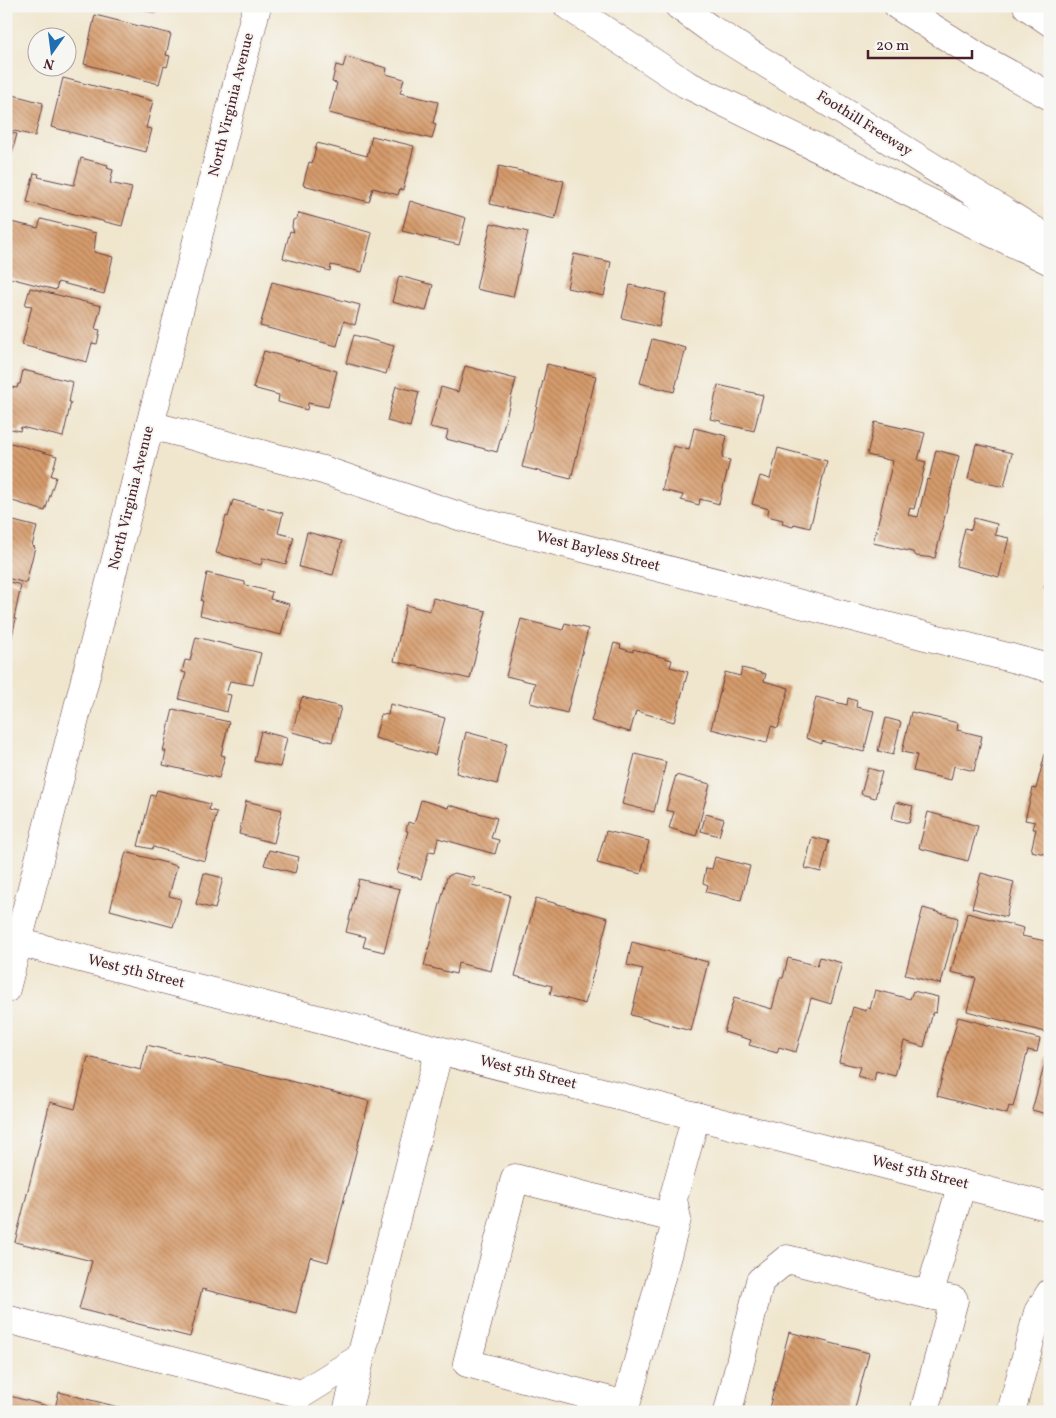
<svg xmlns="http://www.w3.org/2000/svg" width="1056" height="1418" font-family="Vollkorn,serif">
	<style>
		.building { fill: url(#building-back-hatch) }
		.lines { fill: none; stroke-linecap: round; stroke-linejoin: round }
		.minor-casing { stroke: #633d43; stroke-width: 29 }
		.highway-casing { stroke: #633d43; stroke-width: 29 }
		.minor { stroke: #fff; stroke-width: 28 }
		.highway { stroke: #fff; stroke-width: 28 }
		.labels { text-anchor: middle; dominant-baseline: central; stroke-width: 4; stroke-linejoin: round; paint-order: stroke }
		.street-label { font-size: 15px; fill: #4a1f2b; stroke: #f6f6f2 }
	</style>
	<defs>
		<pattern id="building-back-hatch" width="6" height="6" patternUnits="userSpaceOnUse" patternTransform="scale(1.25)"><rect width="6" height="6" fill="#d59b6c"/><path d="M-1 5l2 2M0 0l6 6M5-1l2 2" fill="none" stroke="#af7e59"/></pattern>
	</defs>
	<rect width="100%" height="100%" fill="#f6f6f2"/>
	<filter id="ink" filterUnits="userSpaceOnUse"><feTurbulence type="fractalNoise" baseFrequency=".02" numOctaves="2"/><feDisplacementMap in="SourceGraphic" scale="10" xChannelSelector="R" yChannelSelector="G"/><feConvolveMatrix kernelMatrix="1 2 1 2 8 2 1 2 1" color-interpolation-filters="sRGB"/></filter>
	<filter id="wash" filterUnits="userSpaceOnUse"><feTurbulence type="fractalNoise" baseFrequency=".0096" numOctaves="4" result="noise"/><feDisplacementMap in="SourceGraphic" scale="20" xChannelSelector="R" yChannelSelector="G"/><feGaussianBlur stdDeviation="1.12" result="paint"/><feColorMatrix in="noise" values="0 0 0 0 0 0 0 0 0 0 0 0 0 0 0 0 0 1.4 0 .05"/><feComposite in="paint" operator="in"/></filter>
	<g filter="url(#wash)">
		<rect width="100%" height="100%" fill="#f0e6ce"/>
		<g id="blocks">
			<g class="building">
				<path d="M132 6H157L155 13Z"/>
				<path d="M95 15 171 34 166 55 170 56 167 67 164 66 159 84 84 64Z"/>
				<path d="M346 57 387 68 386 74 404 79 400 93 438 102 433 123 436 124 432 139 329 113 337 83 332 82 336 65 343 67Z"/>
				<path d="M63 78 153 101 146 128 152 129 146 152 51 127Z"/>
				<path d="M6 93 43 103 35 136 6 129Z"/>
				<path d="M6 131 17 134 7 171H6Z"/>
				<path d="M372 136 414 146 403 190 400 189 398 195 373 188 369 202 303 185 309 162 312 163 317 143 367 156Z"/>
				<path d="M81 158 108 165 107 168 113 170 110 183 132 188 122 226 27 202 34 173 39 174 38 177 74 185Z"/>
				<path d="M499 166 564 181 555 219 490 204Z"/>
				<path d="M410 201 466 218 459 245 402 231Z"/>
				<path d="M299 213 372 233 362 272 331 265 330 271 283 258 290 231 294 232 292 227 293 220 297 218Z"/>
				<path d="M41 219 96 233 94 252 113 257 104 294 58 282 56 290 6 277V221L38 228Z"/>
				<path d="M491 223 528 232 513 297 476 289Z"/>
				<path d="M574 254 611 262 604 296 567 288Z"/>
				<path d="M399 276 433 285 426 311 392 302Z"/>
				<path d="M272 282 360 305 355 325 344 321 337 346 260 326Z"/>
				<path d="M630 285 666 293 659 327 622 318Z"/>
				<path d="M30 288 101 306 95 329 100 330 97 344 92 343 87 362 22 345 32 306 25 305Z"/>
				<path d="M354 335 394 346 386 374 346 363Z"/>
				<path d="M652 339 686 348 674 392 640 383Z"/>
				<path d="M264 351 337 371 328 407 308 403 307 410 278 402 279 395 253 388Z"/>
				<path d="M547 364 596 376 571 479 522 467Z"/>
				<path d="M465 366 516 379 497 452 446 439 448 431 430 427 441 387 458 392Z"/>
				<path d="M23 370 73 382 69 402H71L63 437 21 427 20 431 6 428V386L17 388 18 384H20Z"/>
				<path d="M718 385 763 395 754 431 721 423V421L710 419Z"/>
				<path d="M396 386 419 392 410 427 387 421Z"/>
				<path d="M875 422 925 433 918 460 926 462 914 509 910 508 908 515 918 517 927 479 929 480 936 450 959 456 935 558 916 556 913 552 873 543 893 461 867 455Z"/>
				<path d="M694 428 727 436 722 458 730 460 719 504 700 499 699 505 681 500 683 495 662 490 673 446 689 450Z"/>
				<path d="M7 442 57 456 51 476 56 477 45 511 6 499V480L10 468 6 467Z"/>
				<path d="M976 444 1012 453 1004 487 968 479Z"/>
				<path d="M778 448 827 461 810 528 794 524 793 527 782 524 783 520 767 516 769 509 752 504 760 476 770 479Z"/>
				<path d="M233 500 283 513 278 533 294 537 286 564 263 558 261 565 216 553 226 516 228 517Z"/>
				<path d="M974 518 997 524 995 535 1009 538 999 577 956 566 965 528 971 530Z"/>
				<path d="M6 519 37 527 32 546 35 547 26 583 6 578Z"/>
				<path d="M307 532 342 541 333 575 299 567Z"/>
				<path d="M1049 569H1050V589L1044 588Z"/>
				<path d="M207 573 245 582V585L272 592 270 599 289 604 281 635 200 615 203 601H201Z"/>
				<path d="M6 581 21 585 14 619H16L7 657Z"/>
				<path d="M433 598 486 611 470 679 394 661 406 605 430 611Z"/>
				<path d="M521 619 563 630 565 623 588 629 567 713 530 703 535 683 506 676Z"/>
				<path d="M196 637 261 653 253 685 230 681 226 694 231 695 227 712 179 699 186 673 182 672 185 660 190 661Z"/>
				<path d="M614 643 621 645 620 648 633 652V649L672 660 670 667 688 672 674 722 636 711 630 732 591 721Z"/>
				<path d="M742 668 766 674 764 681 789 688 778 728 771 726 767 743 711 729 725 672 740 676Z"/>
				<path d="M302 697 341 707 332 742 292 732Z"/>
				<path d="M816 697 847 705 848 698 857 701 856 707 874 711 864 752 822 741V744L806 738Z"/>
				<path d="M390 704 445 718 435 755 375 738 381 714 388 715Z"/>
				<path d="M173 709 229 722 221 755 225 756 219 778 163 765 166 751H163Z"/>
				<path d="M911 712 958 723 957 730 982 736 974 771 954 766 951 780 913 771 917 755 902 752Z"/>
				<path d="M886 718 901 722 893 755 878 751Z"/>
				<path d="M261 731 287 738 280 767 254 761Z"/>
				<path d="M466 732 507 743 497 784 456 773Z"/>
				<path d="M635 754 666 762 654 812 622 804Z"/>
				<path d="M1045 754 1050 755V855L1031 851 1036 829H1033L1035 822 1025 820 1033 788 1036 789Z"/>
				<path d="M868 768 882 772 875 798 861 794Z"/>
				<path d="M676 775 710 784 696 836 669 828 674 812 666 810Z"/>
				<path d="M157 790 210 804 209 810 217 812 205 861 153 847 152 849 138 846 151 795 155 796Z"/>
				<path d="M421 800 448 808 449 805 497 818 491 838 499 840 495 854 438 838 435 852 429 851 421 879 397 872 408 831H406L408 822 414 824Z"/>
				<path d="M246 801 282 810 274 843 239 834Z"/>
				<path d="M896 802 913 806 909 823 892 819Z"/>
				<path d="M928 812 978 826 968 861 919 848Z"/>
				<path d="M706 814 724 819 719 836 701 831Z"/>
				<path d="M606 831 649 841 641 874 597 863Z"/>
				<path d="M812 837 829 841 821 872 805 868Z"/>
				<path d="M269 850 299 857 295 873 264 865Z"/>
				<path d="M126 852 177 866 169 896 181 899 173 927 110 910Z"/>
				<path d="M715 857 750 866 741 900 706 892 708 885 703 883 706 868 712 869Z"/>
				<path d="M204 873 223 878 215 909 196 904Z"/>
				<path d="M454 873 475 878 472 885 510 895 491 971 458 963 456 974 424 966 447 877Z"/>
				<path d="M981 873 1014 882 1006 917 972 908Z"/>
				<path d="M359 879 400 889 384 952 363 947 366 937 346 932Z"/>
				<path d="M536 898 608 918 585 1004 550 994 552 986 515 976Z"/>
				<path d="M923 908 958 918 941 984 905 975Z"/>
				<path d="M967 913 1024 928 1022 936 1050 942V979L1048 986 1050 987V1013L1045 1032 967 1011 976 978 951 972Z"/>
				<path d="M632 942 708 962 691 1031 631 1015 643 969 627 965Z"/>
				<path d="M820 957 842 963 831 1004 811 998 796 1052 779 1047 777 1053 749 1045 751 1040 724 1032 734 998 772 1009 780 978H783L788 958 817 966Z"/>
				<path d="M875 990 910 999 913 991 938 997 936 1013 933 1012 924 1047 904 1041 895 1076 876 1071 874 1081 857 1076 860 1067 839 1062 853 1007 866 1011 867 1007 870 1009Z"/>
				<path d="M958 1017 1040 1039 1037 1052 1028 1050 1013 1107 1009 1106 1007 1114 937 1096Z"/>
				<path d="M147 1045 369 1101 328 1262 310 1257 296 1313 202 1289 190 1337 79 1309 92 1261 15 1242 50 1102 75 1109 88 1057 141 1070Z"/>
				<path d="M1047 1056 1050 1057V1115L1032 1110Z"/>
				<path d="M789 1332 869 1353 854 1412H768Z"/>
				<path d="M59 1392 134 1411V1412H6V1395L55 1408Z"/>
			</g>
		</g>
	</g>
	<g filter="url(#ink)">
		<use href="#blocks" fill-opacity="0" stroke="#633d43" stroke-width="1"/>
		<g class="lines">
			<defs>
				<g id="minor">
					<path d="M150 425 323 470 462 517 1050 668"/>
					<path d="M6 939 1050 1207"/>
					<path d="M6 989 257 6"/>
					<path d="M677 1219 515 1178 467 1363 626 1405 677 1219 673 1199 696 1116"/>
					<path d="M6 1319 302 1394 360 1358"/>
					<path d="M347 1412 439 1050"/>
					<path d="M728 1412 760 1281 787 1259 929 1295"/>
					<path d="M924 1412 954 1300 929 1295 962 1184"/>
					<path d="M1011 1412 1038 1312 1050 1293"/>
				</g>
				<g id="highway">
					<path d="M568 6 686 84 1050 261"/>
					<path d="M679 6 709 28 1050 240"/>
					<path d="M898 6 982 59 1050 96"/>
					<path d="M1027 6 1050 22"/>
				</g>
			</defs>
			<use href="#minor" class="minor-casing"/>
			<use href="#highway" class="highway-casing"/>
			<use href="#minor" class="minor"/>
			<use href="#highway" class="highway"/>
		</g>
	</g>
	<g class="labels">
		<g class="street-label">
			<text transform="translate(232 105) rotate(-76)">North Virginia Avenue</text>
			<text transform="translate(864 124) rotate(32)">Foothill Freeway</text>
			<text transform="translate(132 498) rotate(-76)">North Virginia Avenue</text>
			<text transform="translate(598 552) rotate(14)">West Bayless Street</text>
			<text transform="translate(136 972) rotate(14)">West 5th Street</text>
			<text transform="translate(528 1073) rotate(14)">West 5th Street</text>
			<text transform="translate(920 1173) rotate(14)">West 5th Street</text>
		</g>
	</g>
	<rect width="1056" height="1418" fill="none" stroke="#f6f6f2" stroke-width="25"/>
	<g transform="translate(52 52) rotate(194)"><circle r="24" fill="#f6f6f2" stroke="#b1a0a2"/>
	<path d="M0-4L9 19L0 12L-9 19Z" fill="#1f6fb2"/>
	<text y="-8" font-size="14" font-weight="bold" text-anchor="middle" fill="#4a1f2b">N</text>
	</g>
	<path d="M868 50v8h104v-8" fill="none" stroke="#4a1f2b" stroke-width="2.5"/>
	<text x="876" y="50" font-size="15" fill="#4a1f2b" stroke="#f6f6f2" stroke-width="4" paint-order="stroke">20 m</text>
</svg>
